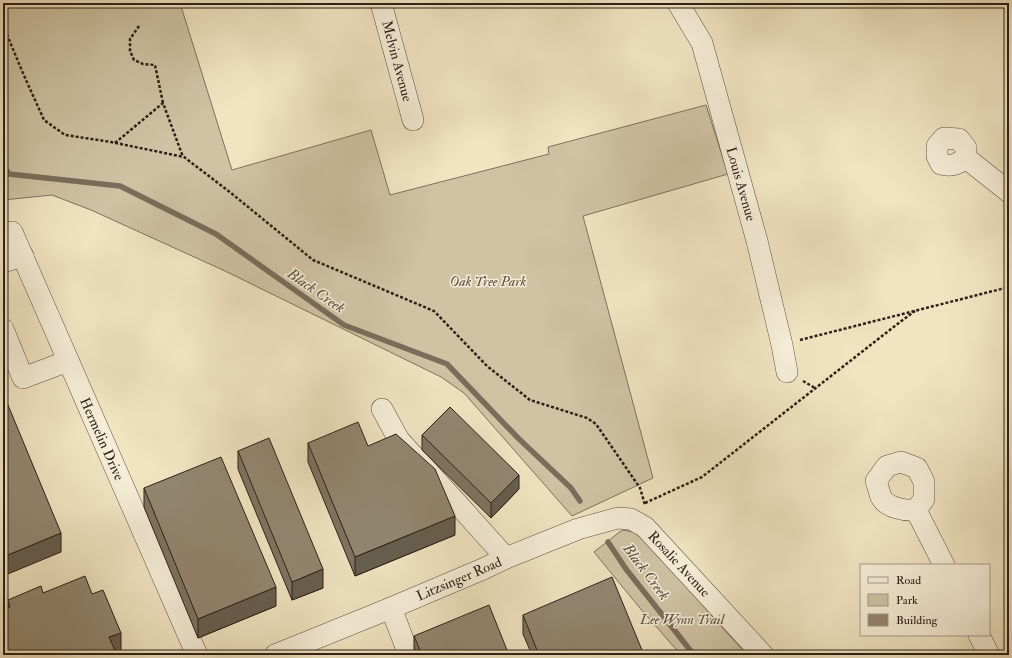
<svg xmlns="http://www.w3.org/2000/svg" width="1012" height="658" font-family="'IM FELL Double Pica',serif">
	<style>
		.green { fill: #cfc3a4; stroke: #7e725e }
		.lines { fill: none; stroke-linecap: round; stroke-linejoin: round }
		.stream { stroke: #7a6d5b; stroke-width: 5.5 }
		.minor-casing { stroke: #5e5142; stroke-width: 22 }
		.path { stroke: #2d2018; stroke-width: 2.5; stroke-dasharray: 3 2; stroke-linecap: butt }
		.minor { stroke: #f5edd7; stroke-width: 21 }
		.wall { fill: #7e7360; stroke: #2d2018 }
		.shaded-wall { fill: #665e4e; stroke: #2d2018 }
		.building { fill: #928670; stroke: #2d2018 }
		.labels { text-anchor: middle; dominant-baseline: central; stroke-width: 3; stroke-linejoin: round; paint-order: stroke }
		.street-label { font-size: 14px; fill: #2d2018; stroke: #f5edd7 }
		.park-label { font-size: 14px; font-style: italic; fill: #5e5142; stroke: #f5edd7 }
		.water-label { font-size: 15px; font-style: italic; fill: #5a4d3f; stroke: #f5edd7 }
	</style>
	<rect width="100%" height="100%" fill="#f0e4c1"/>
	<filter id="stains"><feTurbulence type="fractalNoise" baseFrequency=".005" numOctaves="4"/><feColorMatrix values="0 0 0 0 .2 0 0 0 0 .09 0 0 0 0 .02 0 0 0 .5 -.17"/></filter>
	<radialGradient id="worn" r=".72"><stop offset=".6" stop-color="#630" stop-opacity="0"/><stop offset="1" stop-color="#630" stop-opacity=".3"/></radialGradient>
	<g class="green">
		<path d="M3 3H180L232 170 371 130 390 195 549 154 548 147 706 105 728 174 583 216 653 478 572 516 464 393 441 377 225 271 91 210 52 195 3 200Z"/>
		<path d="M622 530 634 532 648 544 747 655H681L639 607 594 552Z"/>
	</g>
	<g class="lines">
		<g class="stream">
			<path d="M3 166 9 174 120 186 216 234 344 325 447 364 518 438 571 488 580 501"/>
			<path d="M608 542 626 569 694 655"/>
		</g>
		<defs>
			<g id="minor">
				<path d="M381 3 413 120"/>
				<path d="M678 3 702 43 757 241 782 345 787 372"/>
				<path d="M966 158C957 164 953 167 941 164L937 156V146L944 138 959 139 966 148V158L1009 192"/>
				<path d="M3 234 12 232 197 655"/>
				<path d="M3 262 23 256"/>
				<path d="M3 329 23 378 68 361"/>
				<path d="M382 409 399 440 454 500 506 558"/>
				<path d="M901 462 917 468 924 482V499L916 510C905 511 887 508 881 497 879 492 878 486 876 481L887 466Z"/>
				<path d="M916 510 944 565"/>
				<path d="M391 608 409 655"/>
				<path d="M979 635 989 655"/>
				<path d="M275 655 391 608 483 569 506 558 578 529 618 518 631 519 645 527 763 655"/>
			</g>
		</defs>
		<use href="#minor" class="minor-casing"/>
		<g class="path">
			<path d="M3 25 22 71 44 120 65 135 111 142 184 157 231 193 313 260 434 311 487 366 530 400 587 418 596 424 640 488 645 505"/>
			<path d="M139 26 130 39V51L134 60 143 64 155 65 163 103"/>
			<path d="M115 143 163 103 183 157"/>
			<path d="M800 340 1009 287"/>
			<path d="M803 381 815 388"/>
			<path d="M645 503 702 477 900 322 915 311"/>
		</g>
		<use href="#minor" class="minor"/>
	</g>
	<g class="wall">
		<path d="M422 435 519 489 491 518 422 450Z"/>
		<path d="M308 443 368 446 455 535 355 576 308 462Z"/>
		<path d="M238 451 323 588 292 600 238 469Z"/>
		<path d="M144 488 276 606 198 638 144 507Z"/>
		<path d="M43 593 92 594 121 651 116 653 8 608V600Z"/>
		<path d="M523 615 644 655H532L523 634Z"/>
		<path d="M414 636 509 655H414Z"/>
	</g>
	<g class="shaded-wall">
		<path d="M519 475V489L491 518V503Z"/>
		<path d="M455 516V535L355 576V557Z"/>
		<path d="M61 533V552L3 576V557Z"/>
		<path d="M323 569V588L292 600V582Z"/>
		<path d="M276 587V606L198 638V619Z"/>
		<path d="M121 633V651L112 655 109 637Z"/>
	</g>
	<g class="building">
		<path d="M3 393 61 533 3 557Z"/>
		<path d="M450 407 519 475 491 503 422 435Z"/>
		<path d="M358 422 368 446 396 434 435 469 455 516 355 557 308 443Z"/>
		<path d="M269 438 323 569 292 582 238 451Z"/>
		<path d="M221 457 276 587 198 619 144 488Z"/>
		<path d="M85 576 92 594 103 590 121 633 109 637 117 655H3V610L10 607 8 600 41 586 43 593Z"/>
		<path d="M612 577 644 655H539L523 615Z"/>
		<path d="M489 605 509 655H422L414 636Z"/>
	</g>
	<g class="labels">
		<g class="street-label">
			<text transform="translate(397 61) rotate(75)">Melvin Avenue</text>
			<text transform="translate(741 184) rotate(74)">Louis Avenue</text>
			<text transform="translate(102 439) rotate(66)">Hermelin Drive</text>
			<text transform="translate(679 564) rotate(47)">Rosalie Avenue</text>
			<text transform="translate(459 579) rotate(-23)">Litzsinger Road</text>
		</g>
		<g class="park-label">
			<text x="488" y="281">Oak Tree Park</text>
			<text x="682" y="619">Lee Wynn Trail</text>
		</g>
		<g class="water-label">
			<text transform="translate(316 291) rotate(35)">Black Creek</text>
			<text transform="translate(646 572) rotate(53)">Black Creek</text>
		</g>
	</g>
	<rect width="1012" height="658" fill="none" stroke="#f0e4c1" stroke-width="16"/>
	<rect x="4" y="4" width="1004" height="650" fill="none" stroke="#2d2018" stroke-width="2"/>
	<rect x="8" y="8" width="996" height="642" fill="none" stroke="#2d2018"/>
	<rect x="860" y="564" width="130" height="72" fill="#f5edd7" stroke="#a59b8b"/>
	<rect x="868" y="577" width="20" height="6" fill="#f5edd7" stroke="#a59b8b"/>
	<text x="896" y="584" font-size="12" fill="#2d2018">Road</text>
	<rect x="868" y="594" width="20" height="12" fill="#cfc3a4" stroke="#a59b8b"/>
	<text x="896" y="604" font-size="12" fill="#2d2018">Park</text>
	<rect x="868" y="614" width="20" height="12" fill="#928670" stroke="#a59b8b"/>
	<text x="896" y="624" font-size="12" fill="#2d2018">Building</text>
	<rect width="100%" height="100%" filter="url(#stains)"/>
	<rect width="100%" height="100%" fill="url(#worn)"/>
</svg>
